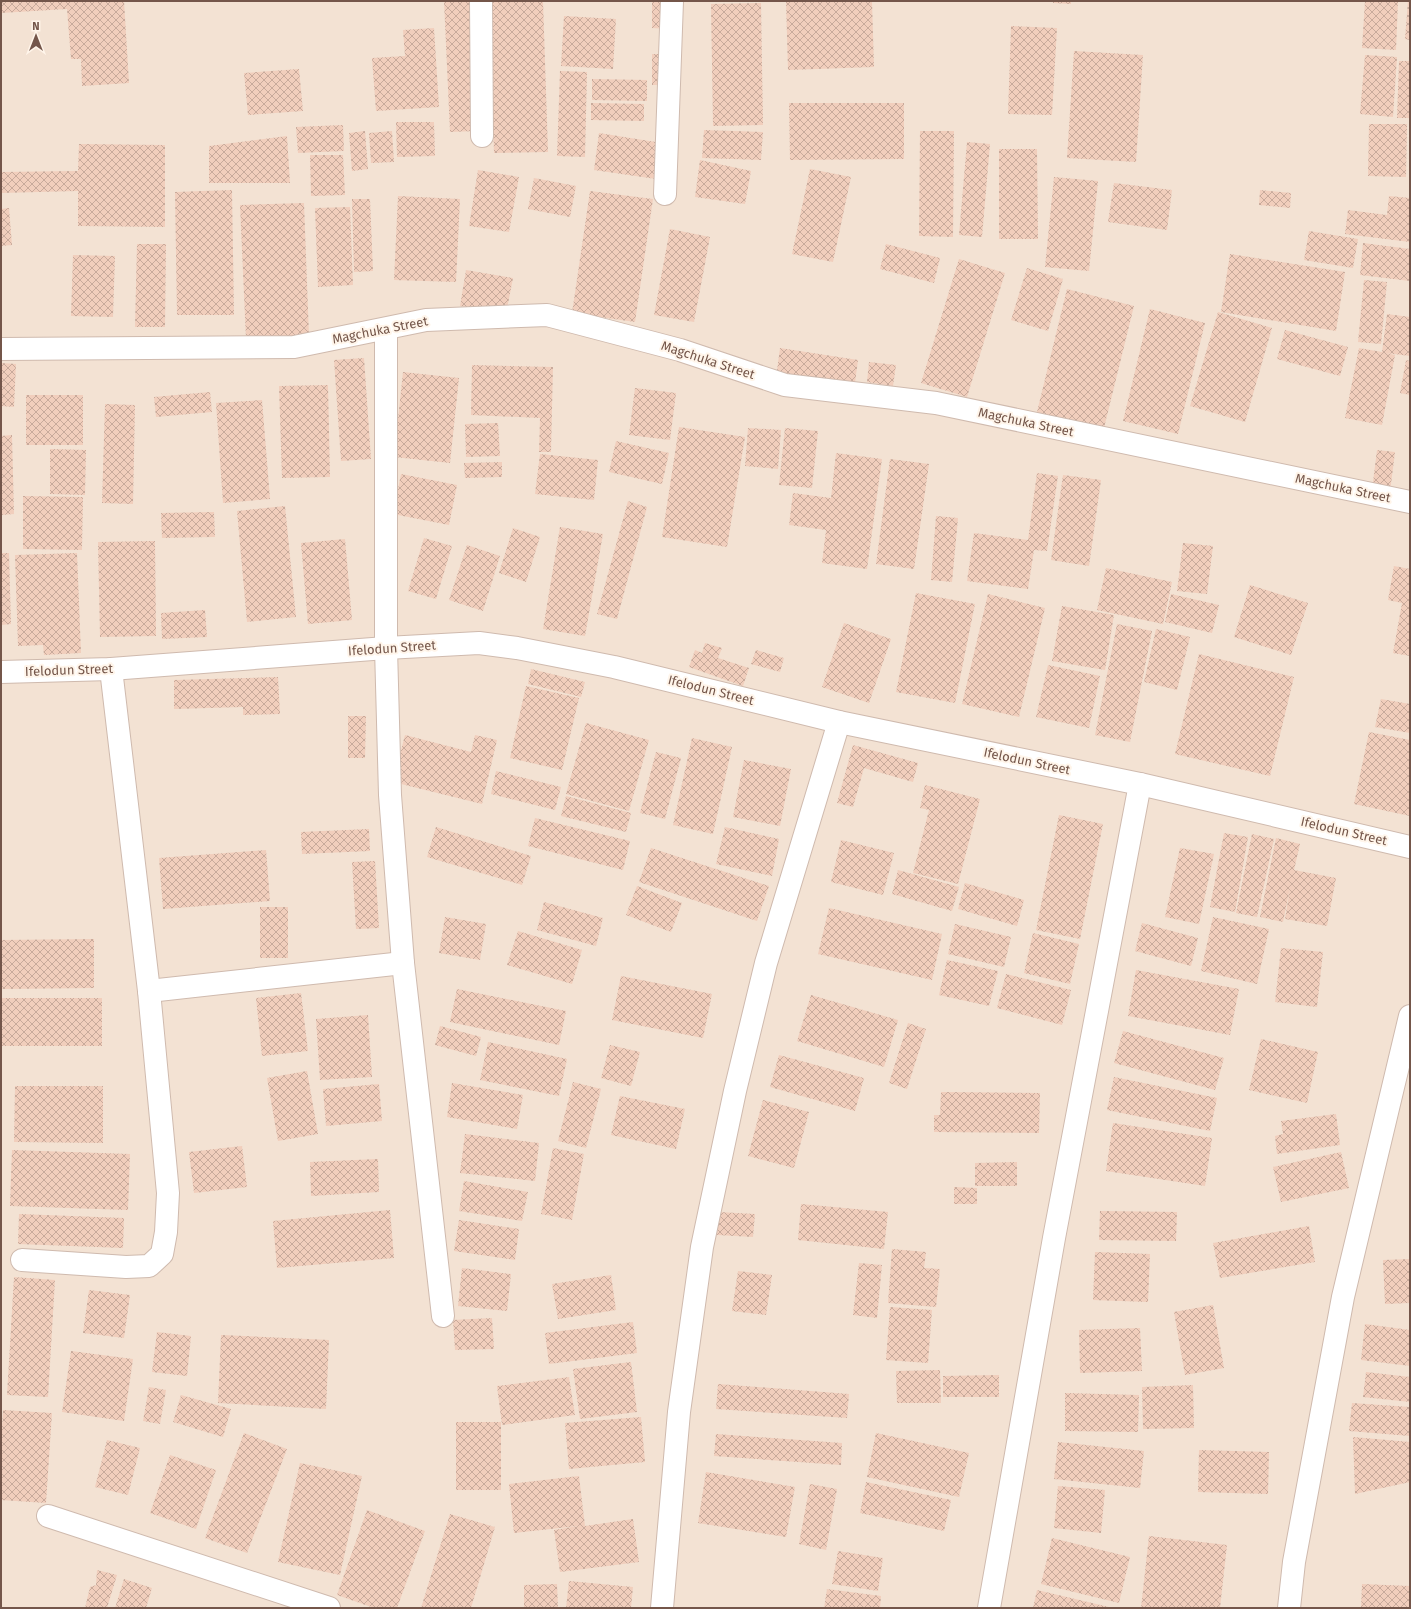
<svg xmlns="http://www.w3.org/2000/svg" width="1411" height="1609" font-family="'Fira Sans',sans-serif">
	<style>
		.residential { fill: #f3e2d3 }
		.building { fill: url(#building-cross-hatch) }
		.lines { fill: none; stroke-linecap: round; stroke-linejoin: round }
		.street-casing { stroke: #cfbaae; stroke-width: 24 }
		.street { stroke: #fff; stroke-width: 22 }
		.labels { text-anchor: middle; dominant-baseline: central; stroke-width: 4; stroke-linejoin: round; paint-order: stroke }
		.street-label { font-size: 13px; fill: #74564a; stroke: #fff5ea }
	</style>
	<defs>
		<pattern id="building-cross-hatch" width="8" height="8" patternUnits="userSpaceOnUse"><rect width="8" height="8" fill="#f1cebc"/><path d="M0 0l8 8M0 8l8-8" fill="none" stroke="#c8aa9b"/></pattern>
	</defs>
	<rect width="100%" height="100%" fill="#fcf1e4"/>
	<rect class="residential" x="1" y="1" width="1409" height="1607"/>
	<g class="building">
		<path d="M1 1H124L129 83 82 86 81 59H71L67 9 1 13Z"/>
		<path d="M444 1H470L477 131 450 132Z"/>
		<path d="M489 1H543L548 152 494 153Z"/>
		<path d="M652 1H668V29L652 28Z"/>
		<path d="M786 1H872L874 67 788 70Z"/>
		<path d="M1053 1H1071V4L1053 3Z"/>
		<path d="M1365 1H1398L1396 50 1362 48Z"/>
		<path d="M1408 1H1410V40L1405 39Z"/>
		<path d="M761 3 763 125 713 126 711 4Z"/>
		<path d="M564 16 616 19 613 69 561 66Z"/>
		<path d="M1011 26 1057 28 1052 115 1008 114Z"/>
		<path d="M434 28 439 107 376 111 372 58 405 56 403 30Z"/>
		<path d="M1074 51 1143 55 1136 162 1067 158Z"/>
		<path d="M652 54H669L668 85H652Z"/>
		<path d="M1365 55 1397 57 1393 117 1360 114Z"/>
		<path d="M1399 61H1410V118H1397Z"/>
		<path d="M299 69 303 111 248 115 244 73Z"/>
		<path d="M560 71 587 72 585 157 557 156Z"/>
		<path d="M592 79 647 80V101L592 100Z"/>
		<path d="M591 103 644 104V121L591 120Z"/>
		<path d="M789 103H904V159L790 160Z"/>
		<path d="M396 122H434L435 156 397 157Z"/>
		<path d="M1369 124H1407L1406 177 1368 176Z"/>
		<path d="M343 125 344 151 298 153 296 127Z"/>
		<path d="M704 130 763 132 761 160 702 158Z"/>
		<path d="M365 131 368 169 352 171 349 133Z"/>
		<path d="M392 131 394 162 371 163 369 133Z"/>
		<path d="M920 131H954L953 237 919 236Z"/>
		<path d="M599 133 662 143 656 179 594 170Z"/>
		<path d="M287 136 290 183H209V146Z"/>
		<path d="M967 142 990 144 982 237 959 235Z"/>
		<path d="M79 144 165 145V227L78 226V191L1 193V172L78 171Z"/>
		<path d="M999 149H1037L1038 239H999Z"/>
		<path d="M310 155H343L345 195 311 196Z"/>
		<path d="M700 160 751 171 745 204 695 197Z"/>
		<path d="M810 169 851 177 833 262 792 254Z"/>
		<path d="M478 170 519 177 509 232 469 226Z"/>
		<path d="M1054 177 1098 181 1089 271 1045 267Z"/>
		<path d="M534 178 576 186 570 217 528 209Z"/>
		<path d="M1114 183 1172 190 1167 230 1108 222Z"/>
		<path d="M232 190 234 315H177L175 192Z"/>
		<path d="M1260 190 1291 193 1290 208 1259 205Z"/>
		<path d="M590 191 653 199 635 322 572 313Z"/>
		<path d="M398 196 460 199 456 282 394 280Z"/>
		<path d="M1389 196 1410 198V242L1345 234 1348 210 1387 215Z"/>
		<path d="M352 199H370L373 271 354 272Z"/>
		<path d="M304 203 309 336 246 339 240 205Z"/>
		<path d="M350 207 353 285 318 287 315 208Z"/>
		<path d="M9 208 12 245 1 246V209Z"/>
		<path d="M670 229 710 237 694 322 654 315Z"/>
		<path d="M1309 231 1358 239 1353 268 1304 260Z"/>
		<path d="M1363 243 1410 249V281L1360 275Z"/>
		<path d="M137 244H166L165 327H135Z"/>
		<path d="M886 244 940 258 934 283 880 269Z"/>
		<path d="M1230 254 1345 272 1336 331 1221 312Z"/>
		<path d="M73 255 115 256 113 317 71 316Z"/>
		<path d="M959 259 1005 273 967 397 921 383Z"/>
		<path d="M1027 268 1063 279 1048 331 1011 320Z"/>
		<path d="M466 270 513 278 506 314 460 306Z"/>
		<path d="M1364 280 1387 282 1381 344 1358 342Z"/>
		<path d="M1067 289 1134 306 1103 432 1036 416Z"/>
		<path d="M1150 309 1205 323 1178 434 1123 421Z"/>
		<path d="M1218 312 1272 328 1245 422 1190 406Z"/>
		<path d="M1387 314 1410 317V356L1386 353 1395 355 1382 425 1345 418 1359 348 1382 352Z"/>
		<path d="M1285 330 1348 347 1340 376 1277 359Z"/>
		<path d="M780 348 858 360 854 390 776 378Z"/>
		<path d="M364 358 371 459 341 461 334 360Z"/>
		<path d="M1406 360 1410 361V395L1400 393Z"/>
		<path d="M869 362 896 365 893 386 867 382Z"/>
		<path d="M1 363 16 364 14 407 1 406Z"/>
		<path d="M472 365 553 367 551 452H539L540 418 471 415Z"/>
		<path d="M403 372 459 378 450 463 394 457Z"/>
		<path d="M328 385 330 477 282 478 279 386Z"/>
		<path d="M635 388 676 393 670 440 629 435Z"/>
		<path d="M210 392 212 412 156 417 154 397Z"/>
		<rect x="26" y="395" width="57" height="50"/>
		<path d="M262 400 270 499 223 503 216 403Z"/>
		<path d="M105 404 135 405 133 504 102 503Z"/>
		<path d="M498 423 500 456 466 457 465 424Z"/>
		<path d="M679 427 745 437 727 547 662 537Z"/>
		<path d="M748 428 781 430 778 469 745 466Z"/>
		<path d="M785 428 818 431 812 488 779 485Z"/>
		<path d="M12 435 14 514 1 515V436Z"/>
		<path d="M616 441 669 453 662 484 609 472Z"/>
		<path d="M50 449 86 450 85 495 50 494Z"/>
		<path d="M1377 450 1395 452 1390 492 1372 490Z"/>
		<path d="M836 453 882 459 867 569 822 563 826 530 789 525 793 493 831 498Z"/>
		<path d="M540 454 598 460 594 500 535 494Z"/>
		<path d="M890 459 929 464 914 569 876 564Z"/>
		<path d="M502 462V477L465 478 464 463Z"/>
		<path d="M1037 473 1058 476 1047 551 1034 550 1028 589 967 581 974 533 1028 540Z"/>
		<path d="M401 474 457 485 449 525 393 514Z"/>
		<path d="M1063 475 1101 480 1089 566 1051 560Z"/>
		<path d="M23 496 83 497 82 550 23 549Z"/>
		<path d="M628 501 647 507 617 619 597 614Z"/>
		<path d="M285 506 296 617 247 622 237 511Z"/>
		<path d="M214 512 215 537 162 538 161 513Z"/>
		<path d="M936 516 958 518 952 582 931 580Z"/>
		<path d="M560 527 603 534 585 636 543 629Z"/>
		<path d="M513 528 540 537 526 582 499 573Z"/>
		<path d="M424 538 452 546 436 599 408 591Z"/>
		<path d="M345 539 352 620 308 624 301 543Z"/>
		<path d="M155 541 156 636 100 637 98 542Z"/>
		<path d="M1183 543 1213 546 1207 594 1177 591Z"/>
		<path d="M467 545 500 556 483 611 449 600Z"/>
		<path d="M1 553H9L11 624 1 625Z"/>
		<path d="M77 553 81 653 44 655 43 645 18 646 15 555Z"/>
		<path d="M1394 566 1410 569V656L1393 653 1402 603 1388 600Z"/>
		<path d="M1106 568 1172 582 1163 624 1097 610Z"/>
		<path d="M1250 585 1308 603 1291 655 1234 637Z"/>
		<path d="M916 593 975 604 955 703 896 692Z"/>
		<path d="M988 594 1045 608 1019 717 962 704Z"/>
		<path d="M1171 594 1219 605 1212 633 1165 622Z"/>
		<path d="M1062 606 1114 615 1105 670 1052 661Z"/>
		<path d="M205 610 207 637 162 639 161 613Z"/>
		<path d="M844 623 891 639 869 703 822 687Z"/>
		<path d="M1117 624 1152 631 1130 742 1095 735Z"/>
		<path d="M1156 629 1190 637 1177 690 1144 682Z"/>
		<path d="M705 643 722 648 718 658 749 668 743 686 689 667 695 650 702 653Z"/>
		<path d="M756 650 784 658 780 672 751 664Z"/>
		<path d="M1199 654 1294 677 1270 776 1175 754Z"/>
		<path d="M1048 665 1100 676 1089 728 1036 717Z"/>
		<path d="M531 669 585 682 581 697 528 684Z"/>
		<path d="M278 677 280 714 243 715V707L174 709V680Z"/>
		<path d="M526 686 579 698 562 770 510 758Z"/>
		<path d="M1381 699 1410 704V733L1375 727Z"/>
		<path d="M348 716H366L365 758H348Z"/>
		<path d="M586 723 649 740 629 811 566 794Z"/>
		<path d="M1369 732 1410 740V816L1354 804Z"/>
		<path d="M405 735 471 752 475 735 497 740 482 804 393 782Z"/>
		<path d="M692 738 732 747 713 834 673 825Z"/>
		<path d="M853 745 918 763 913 782 864 768 853 807 837 803Z"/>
		<path d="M656 752 681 758 665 819 640 813Z"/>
		<path d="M744 760 791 769 780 826 733 817Z"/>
		<path d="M496 771 561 787 555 810 491 794Z"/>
		<path d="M925 785 980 799 958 884 913 873 929 810 920 808Z"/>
		<path d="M566 796 631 813 626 832 561 816Z"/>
		<path d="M1059 815 1103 824 1080 939 1036 930Z"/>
		<path d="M535 818 630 841 623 870 528 846Z"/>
		<path d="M436 827 531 856 522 885 427 857Z"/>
		<path d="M725 827 779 839 772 876 716 864Z"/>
		<path d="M369 829 370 851 302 854 301 832Z"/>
		<path d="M1224 833 1248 837 1235 912 1210 907Z"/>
		<path d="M1252 834 1274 839 1257 917 1236 913Z"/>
		<path d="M1276 838 1300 844 1294 870 1336 878 1327 926 1285 919 1290 888 1283 922 1260 917Z"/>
		<path d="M841 840 894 853 883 895 831 882Z"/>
		<path d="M651 848 769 886 757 921 639 882Z"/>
		<path d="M1180 848 1214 854 1199 924 1165 917Z"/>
		<path d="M266 850 270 901 163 909 159 858Z"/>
		<path d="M375 861 379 928 356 929 352 862Z"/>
		<path d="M898 870 959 887 952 911 892 894Z"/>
		<path d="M965 883 1024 900 1017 926 958 909Z"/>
		<path d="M637 886 682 903 671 932 626 915Z"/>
		<path d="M544 902 603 918 596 946 537 930Z"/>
		<rect x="260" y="907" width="28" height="51"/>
		<path d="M829 908 942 934 932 980 818 954Z"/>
		<path d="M445 917 486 924 480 960 439 953Z"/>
		<path d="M1213 917 1269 929 1257 984 1201 971Z"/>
		<path d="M1142 923 1198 938 1191 966 1135 951Z"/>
		<path d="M955 924 1011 937 1004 967 948 954Z"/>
		<path d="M518 931 582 950 572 984 507 965Z"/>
		<path d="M1033 933 1079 944 1070 984 1024 973Z"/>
		<path d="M94 939V988L1 989V940Z"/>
		<path d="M1281 948 1323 952 1317 1007 1275 1002Z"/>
		<path d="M947 960 998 971 989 1006 939 995Z"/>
		<path d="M1136 970 1239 989 1230 1035 1128 1016Z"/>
		<path d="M1006 974 1071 990 1062 1025 997 1008Z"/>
		<path d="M621 976 712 994 703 1038 612 1020Z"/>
		<path d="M457 989 566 1011 559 1045 450 1022Z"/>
		<path d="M301 993 308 1051 262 1056 256 998Z"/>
		<path d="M811 995 898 1020 884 1067 797 1041Z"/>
		<rect x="1" y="998" width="101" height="48"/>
		<path d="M368 1015 372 1077 320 1080 316 1019Z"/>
		<path d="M908 1023 926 1029 907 1089 889 1083Z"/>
		<path d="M440 1026 481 1037 476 1056 435 1045Z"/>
		<path d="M1123 1031 1224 1058 1215 1090 1114 1063Z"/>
		<path d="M1261 1039 1318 1052 1307 1103 1249 1090Z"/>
		<path d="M488 1042 567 1059 559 1096 480 1080Z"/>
		<path d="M610 1045 640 1052 631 1086 601 1078Z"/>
		<path d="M779 1055 864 1078 855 1111 770 1087Z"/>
		<path d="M307 1071 318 1134 278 1141 267 1078Z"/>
		<path d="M1114 1077 1217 1098 1210 1131 1107 1110Z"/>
		<path d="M573 1082 601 1089 586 1148 558 1141Z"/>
		<path d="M452 1083 523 1095 517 1129 447 1117Z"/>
		<path d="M379 1084 382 1121 326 1126 323 1089Z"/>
		<path d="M15 1086H103V1143L14 1142Z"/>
		<path d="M941 1092 1040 1093 1039 1133 934 1132V1115H940Z"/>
		<path d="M620 1096 685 1109 676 1149 611 1135Z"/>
		<path d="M763 1100 809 1112 794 1168 748 1156Z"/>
		<path d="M1336 1114 1340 1145 1277 1154 1275 1136 1283 1134 1281 1121Z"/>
		<path d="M1113 1123 1212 1138 1205 1186 1106 1171Z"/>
		<path d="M465 1134 539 1143 535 1181 460 1173Z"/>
		<path d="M242 1146 247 1187 194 1193 189 1152Z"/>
		<path d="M553 1148 584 1154 572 1220 541 1214Z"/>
		<path d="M12 1150 130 1154 128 1210 10 1206Z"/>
		<path d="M1341 1152 1349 1188 1281 1202 1273 1167Z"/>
		<path d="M378 1159 379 1192 311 1196 310 1162Z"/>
		<path d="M1017 1162V1186H975V1163Z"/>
		<path d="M464 1181 528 1192 522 1221 459 1211Z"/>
		<path d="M954 1187 977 1188V1204H954Z"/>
		<path d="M801 1204 888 1212 884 1249 798 1240Z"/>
		<path d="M390 1210 394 1258 277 1268 273 1221Z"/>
		<path d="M1100 1211 1177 1212 1176 1241 1099 1240Z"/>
		<path d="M719 1212 755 1214 753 1237 717 1235Z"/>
		<path d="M19 1214 124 1218 123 1248 18 1244Z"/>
		<path d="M459 1220 519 1229 515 1260 454 1251Z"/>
		<path d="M1309 1226 1315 1262 1220 1278 1213 1243Z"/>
		<path d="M892 1249 926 1252 924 1268 940 1269 936 1307 888 1303Z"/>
		<path d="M1095 1252 1150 1254 1148 1302 1093 1300Z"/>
		<path d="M1410 1259V1303L1385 1304 1383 1260Z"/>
		<path d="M859 1263 882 1265 877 1318 853 1315Z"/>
		<path d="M462 1268 511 1274 507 1311 458 1306Z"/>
		<path d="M738 1271 772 1275 766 1315 732 1311Z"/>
		<path d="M611 1275 616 1310 558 1319 552 1284Z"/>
		<path d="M14 1277 55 1280 48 1397 7 1395Z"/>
		<path d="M89 1290 130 1295 124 1338 83 1333Z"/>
		<path d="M1213 1305 1224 1368 1185 1375 1174 1312Z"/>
		<path d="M890 1307 932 1310 928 1363 886 1360Z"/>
		<path d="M492 1318 494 1349 455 1350 453 1320Z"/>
		<path d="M633 1322 637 1353 549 1364 545 1333Z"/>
		<path d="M1365 1324 1410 1330V1366L1361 1360Z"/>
		<path d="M1140 1328 1142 1371 1080 1373 1079 1330Z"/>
		<path d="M157 1332 191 1336 187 1376 152 1372Z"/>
		<path d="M221 1335 329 1340 326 1409 218 1403Z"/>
		<path d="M71 1351 133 1359 124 1421 62 1412Z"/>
		<path d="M631 1362 637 1412 580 1419 573 1369Z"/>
		<path d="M940 1370 941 1403H897L896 1371Z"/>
		<path d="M1366 1372 1410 1377V1402L1363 1397Z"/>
		<path d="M999 1375V1397H943V1376Z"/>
		<path d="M569 1377 575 1415 502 1425 497 1386Z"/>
		<path d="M718 1384 849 1394 847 1418 716 1409Z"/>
		<path d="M1193 1385 1194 1428 1143 1429 1142 1387Z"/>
		<path d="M149 1387 166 1390 160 1424 143 1421Z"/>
		<path d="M1065 1393 1139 1395 1138 1432 1065 1431Z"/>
		<path d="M181 1395 231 1409 223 1437 173 1422Z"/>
		<path d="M1352 1403 1410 1407V1436L1349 1431Z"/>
		<path d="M3 1410 52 1413 46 1503 1 1500V1444Z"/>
		<path d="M641 1417 645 1462 569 1469 565 1423Z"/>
		<rect x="456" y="1422" width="45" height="68"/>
		<path d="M244 1433 287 1449 247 1553 205 1538Z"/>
		<path d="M876 1433 969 1453 959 1497 867 1477Z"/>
		<path d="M716 1434 842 1443 841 1465 714 1456Z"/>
		<path d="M1353 1437 1410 1442V1482L1355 1494Z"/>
		<path d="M107 1440 140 1448 128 1495 95 1487Z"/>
		<path d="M1058 1442 1144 1451 1140 1488 1054 1479Z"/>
		<path d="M1199 1450 1269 1452 1268 1494 1198 1492Z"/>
		<path d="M170 1455 216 1470 196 1529 150 1513Z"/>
		<path d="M300 1463 362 1476 340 1575 278 1562Z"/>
		<path d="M706 1472 795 1487 786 1537 698 1523Z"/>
		<path d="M579 1476 585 1526 633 1519 639 1562 560 1572 554 1530 578 1526 514 1533 509 1484Z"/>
		<path d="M866 1482 951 1500 944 1531 860 1513Z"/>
		<path d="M810 1484 837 1489 826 1550 799 1544Z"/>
		<path d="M1058 1486 1105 1490 1101 1533 1054 1528Z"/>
		<path d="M367 1510 425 1531 397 1608H374L337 1595Z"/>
		<path d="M450 1514 495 1527 471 1608H421Z"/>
		<path d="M1149 1536 1227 1545 1220 1608H1141Z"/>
		<path d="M1052 1538 1130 1557 1119 1603 1041 1584Z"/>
		<path d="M838 1551 883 1558 878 1591 832 1584Z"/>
		<path d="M97 1570 117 1575 107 1608H85L90 1587 96 1585Z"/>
		<path d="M124 1579 152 1588 146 1608H115Z"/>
		<path d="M569 1581 633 1587 631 1608H566Z"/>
		<path d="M557 1584 558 1608H524V1585Z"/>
		<path d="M1362 1584 1410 1586V1608H1361Z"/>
		<path d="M827 1589 881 1596 880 1608H824Z"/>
		<path d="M1037 1590 1109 1607V1608H1033Z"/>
	</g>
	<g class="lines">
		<defs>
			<g id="street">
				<path d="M481 1 482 136"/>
				<path d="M665 194 672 1"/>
				<path d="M386 329V648L390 795 403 963 443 1316"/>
				<path d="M1 349 294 347 426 320 547 315 680 350 785 385 936 403 1410 502"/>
				<path d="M1 672 111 669 386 648 479 643 517 648 614 667 839 722 1140 784 1410 847"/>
				<path d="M149 991 403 963"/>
				<path d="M22 1260 126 1267 149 1266 162 1254 166 1232 168 1193 149 991 111 669"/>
				<path d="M48 1516 329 1608"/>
				<path d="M662 1608 679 1412 702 1247 735 1091 766 963 839 722"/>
				<path d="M989 1608 1054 1238 1140 784"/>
				<path d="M1289 1608 1294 1562 1343 1297 1410 1016"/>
			</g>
		</defs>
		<use href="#street" class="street-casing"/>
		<use href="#street" class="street"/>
	</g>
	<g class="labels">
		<g class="street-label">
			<text transform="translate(380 330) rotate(-11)">Magchuka Street</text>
			<text transform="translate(708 360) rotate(18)">Magchuka Street</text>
			<text transform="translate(1026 422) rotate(12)">Magchuka Street</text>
			<text transform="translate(1343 488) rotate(12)">Magchuka Street</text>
			<text transform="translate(392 648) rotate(-4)">Ifelodun Street</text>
			<text transform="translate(69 670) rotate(-2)">Ifelodun Street</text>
			<text transform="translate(711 690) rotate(14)">Ifelodun Street</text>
			<text transform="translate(1027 761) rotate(12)">Ifelodun Street</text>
			<text transform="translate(1344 831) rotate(13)">Ifelodun Street</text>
		</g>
	</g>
	<rect width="1411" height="1609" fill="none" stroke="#74564a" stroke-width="4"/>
	<g transform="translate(36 36)" stroke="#fff5ea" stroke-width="3" paint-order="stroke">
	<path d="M0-3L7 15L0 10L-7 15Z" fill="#74564a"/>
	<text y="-6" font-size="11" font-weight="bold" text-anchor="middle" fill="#74564a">N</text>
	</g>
</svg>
